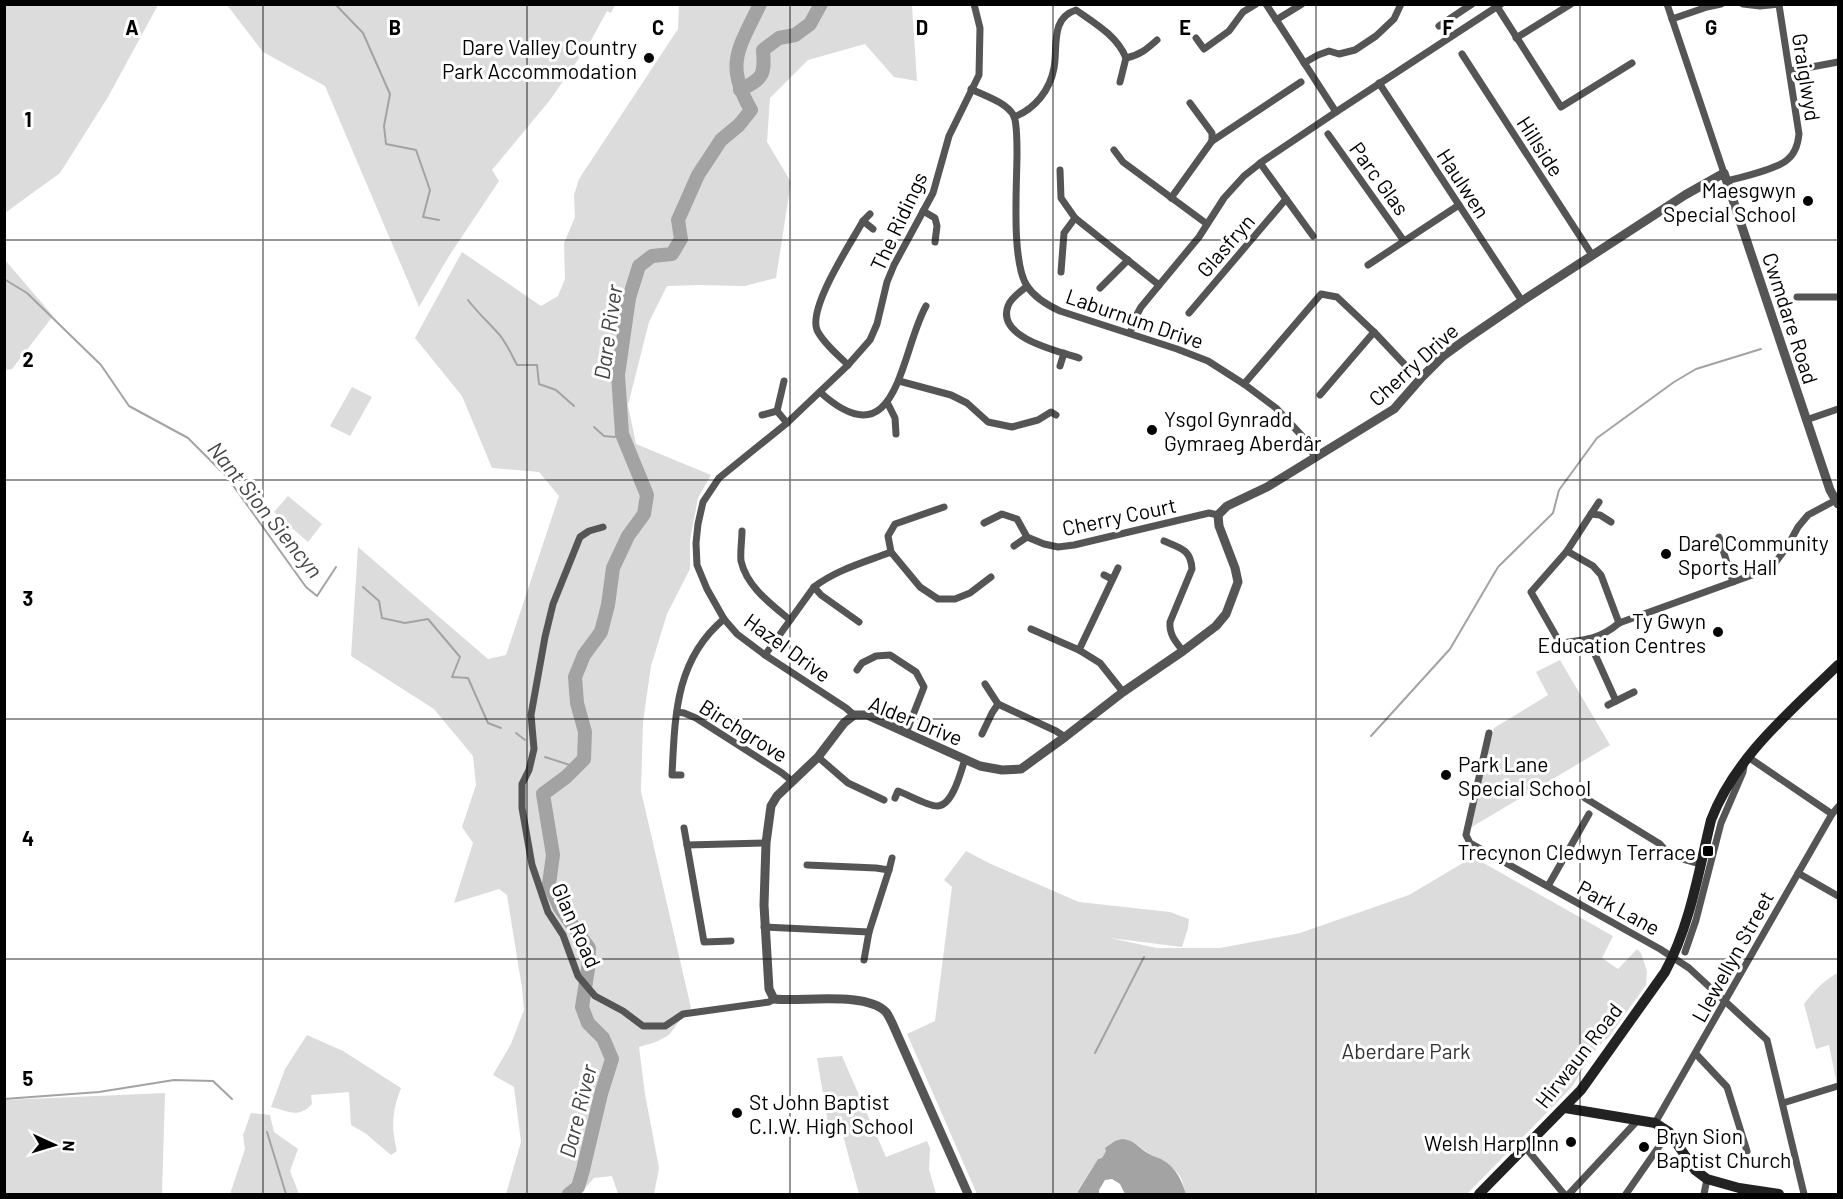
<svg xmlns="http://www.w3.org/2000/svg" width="1843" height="1199" font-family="Barlow,sans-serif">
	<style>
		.green { fill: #dcdcdc }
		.water { fill: #a3a3a3 }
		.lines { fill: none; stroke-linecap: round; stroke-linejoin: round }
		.stream { stroke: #a3a3a3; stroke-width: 2 }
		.river { stroke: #a3a3a3; stroke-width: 14 }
		.minor { stroke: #555; stroke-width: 7 }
		.tertiary { stroke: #555; stroke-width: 9 }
		.secondary { stroke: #222; stroke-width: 10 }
		.grid { fill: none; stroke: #000; stroke-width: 1.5; stroke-opacity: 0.55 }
		.poi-dot { fill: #000; stroke: #fff; stroke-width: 2 }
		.labels { text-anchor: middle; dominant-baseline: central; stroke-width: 6; stroke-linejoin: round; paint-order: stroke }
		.poi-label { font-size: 21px; fill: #000; stroke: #fff; text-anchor: end }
		.street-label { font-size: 21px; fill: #000; stroke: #fff }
		.park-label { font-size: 21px; fill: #333; stroke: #fff }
		.water-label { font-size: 22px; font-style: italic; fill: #444; stroke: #fff }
		.grid-label { font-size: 20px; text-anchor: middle; font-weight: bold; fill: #000; stroke: #fff; stroke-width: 6; stroke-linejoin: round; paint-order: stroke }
	</style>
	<rect width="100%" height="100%" fill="#fff"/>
	<g class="green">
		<path d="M5 4 158 5 108 97 60 173 5 213Z"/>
		<path d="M227 5H615L611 13 607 11 589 44 550 100 492 170 499 181 449 256 419 307 325 86 263 52Z"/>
		<path d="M679 5H912L917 81 894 77 865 44 808 60 770 98 767 142 791 182 776 278 745 286 698 285 667 286 649 322 628 405 636 444 711 475 698 498 690 540V569L667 614 651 666 643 722 641 791 691 1008 678 1023 669 1035 656 1042 639 1047 645 1094 659 1168 654 1194H618L612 1176 594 1178 580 1194H506L521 1142 514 1087 493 1075 511 1044 524 1010 522 988 507 895 499 889 454 903 473 843 462 827 476 785 473 756 434 709 351 656 358 547 488 659 506 655 559 496 539 472 492 468 462 396 415 338 462 252 541 306 558 296 565 279 564 243 575 217 574 195 579 179 678 29Z"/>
		<path d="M5 260 53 316 12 369 5 370Z"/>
		<path d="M352 387 372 397 350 436 330 426Z"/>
		<path d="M288 496 322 524 308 542 274 512Z"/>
		<path d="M1560 660 1610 745 1470 828 1494 728 1548 695 1536 672Z"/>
		<path d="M966 851 991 864 1079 902 1170 912 1189 919 1188 928 1182 947 1110 938 1157 948H1220L1300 933 1409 895 1473 857 1613 936 1602 958 1618 969 1637 949 1641 953 1647 971 1646 985 1608 1038C1591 1050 1583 1072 1570 1089L1467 1194H1186C1184 1189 1183 1181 1180 1176 1169 1161 1150 1157 1138 1145L1106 1151 1102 1158 1098 1159 1078 1190V1194H977L907 1034 935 1021 952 887 944 880Z"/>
		<path d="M1838 973V1084L1837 1085 1829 1045 1816 1049 1804 1004C1813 992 1825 979 1838 973Z"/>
		<path d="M307 1035 343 1051 401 1088C392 1112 391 1126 397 1151L391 1155 365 1133 351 1125 349 1092 311 1095 312 1104C298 1119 289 1111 271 1107L285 1069Z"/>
		<path d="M842 1056 886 1157 927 1141 930 1148 929 1169 936 1194H859L842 1132 830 1135 817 1058Z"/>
		<path d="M165 1093 162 1194H5V1100Z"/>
		<path d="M251 1113 270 1115 274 1132 298 1149 290 1171 299 1194H230L245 1149 243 1135Z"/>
	</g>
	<path class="water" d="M1122 1139C1132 1140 1136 1144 1143 1150 1148 1154 1155 1157 1161 1159 1176 1167 1181 1179 1186 1194H1125L1120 1184 1112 1179 1105 1180 1099 1190V1194H1078V1191L1098 1159 1102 1158 1106 1151 1105 1148 1115 1141Z"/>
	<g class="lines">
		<g class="stream">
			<path d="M335 4 363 33 390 94 384 126 386 144 416 150 430 190 423 217 439 220"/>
			<path d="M4 279 27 293 101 365 129 406 188 438 227 477 306 587 317 596 336 567"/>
			<path d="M468 300C477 312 487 321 497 332 506 341 511 354 517 365H537L539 384 556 390 574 406"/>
			<path d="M594 427 604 436 614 437 622 434"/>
			<path d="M363 587 379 601 382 618 405 623 428 619 460 657 452 677 468 678 488 723 501 728"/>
			<path d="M516 733 525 740"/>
			<path d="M1371 736 1450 649 1498 567 1553 513 1559 490 1597 438 1674 382 1696 369 1761 349"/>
			<path d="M545 757 576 767"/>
			<path d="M1095 1053 1144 957"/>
			<path d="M4 1099 99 1092 174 1080 213 1081 232 1099"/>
			<path d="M267 1132 286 1194"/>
		</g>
		<g class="river">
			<path d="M740 90C763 78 765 76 763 50L779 38 795 35 810 24 821 4"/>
			<path d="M569 1194 578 1187 583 1170 601 1094 612 1059 603 1038 588 1023 582 1007 588 969 589 948 560 908 549 884 553 855 543 794 566 777 584 759 585 732 577 703 575 677 584 655 601 632 608 605 613 568 628 536 644 514 647 495 622 434 618 375 629 298 639 266 652 256 672 254 681 239 678 220 698 175 721 140 739 125 751 110C724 64 739 48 760 4"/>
		</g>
		<g class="minor">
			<path d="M1266 4 1336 112"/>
			<path d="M1667 4 1724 173"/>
			<path d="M1743 4 1760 6 1780 4"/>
			<path d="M1496 5 1561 107 1632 63"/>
			<path d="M1672 19 1707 7 1721 4"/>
			<path d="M1276 20 1302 4"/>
			<path d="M1439 26 1472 4"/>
			<path d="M1196 38 1204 49 1229 31 1243 12 1256 4"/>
			<path d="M1516 38 1571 4"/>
			<path d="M1462 54 1592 255"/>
			<path d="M1304 63 1318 55 1329 51 1339 54 1355 50 1376 36 1394 19 1401 4"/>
			<path d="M1790 71 1838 62"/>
			<path d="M1120 82 1126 58C1140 55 1147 49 1157 40"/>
			<path d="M1379 83 1522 301"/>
			<path d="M971 89C985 96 1006 102 1014 116 1017 124 1017 144 1017 153 1017 185 1011 261 1027 286 1035 298 1047 305 1060 311L1177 349 1208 361 1244 384 1276 408 1302 436 1315 457"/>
			<path d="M1014 117C1035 109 1050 90 1054 68 1058 47 1050 18 1076 10 1096 24 1117 36 1126 58"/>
			<path d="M1328 134 1404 241"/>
			<path d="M1212 141 1301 82"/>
			<path d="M1114 150 1123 162 1207 224"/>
			<path d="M1260 163 1313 236"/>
			<path d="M1060 170 1061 198 1075 218 1159 285"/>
			<path d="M1727 181C1742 177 1777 169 1787 160 1795 154 1798 144 1799 134L1779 5"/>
			<path d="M1171 198 1212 141V133L1190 103"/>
			<path d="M923 211 935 218 937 226 935 242"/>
			<path d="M863 221 873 229"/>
			<path d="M1368 265 1459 205"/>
			<path d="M1061 272 1064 233 1075 218"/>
			<path d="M1027 286C1021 292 1011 297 1008 306 996 338 1058 351 1079 358"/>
			<path d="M1100 288 1128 260"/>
			<path d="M1797 297H1838"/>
			<path d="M1189 313 1286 199"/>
			<path d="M1130 333 1135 318 1141 307 1199 237 1224 198 1244 176 1263 161 1336 112 1501 4"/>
			<path d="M848 365C838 355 823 343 817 330 808 307 851 243 863 221L870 214"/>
			<path d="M1060 366 1064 353"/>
			<path d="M784 381 777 411 787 423"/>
			<path d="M899 381 951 395 967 403 988 422 1012 427 1038 420 1051 412 1056 415"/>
			<path d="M1244 384 1321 294 1337 297 1374 332 1408 368"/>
			<path d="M820 392C898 463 900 352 926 306"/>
			<path d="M1320 395 1374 332"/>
			<path d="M887 402 895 418 896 434"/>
			<path d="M762 415 777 411"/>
			<path d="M1806 420 1838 409"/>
			<path d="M944 507 895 524 888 536 891 552 920 587 938 599H955L970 593 991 577"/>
			<path d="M1591 514 1599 502"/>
			<path d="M1611 522 1600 515 1591 514 1567 551 1531 592 1560 643C1584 640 1599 640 1619 623L1766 570 1775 563 1787 547 1798 527 1808 515 1836 500"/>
			<path d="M984 523 1002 514 1017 519 1027 537 1044 544 1058 547 1074 545 1209 513 1218 515"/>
			<path d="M603 527 589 531 580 537 553 604 545 637 531 715 534 749 529 770 522 784V808L532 865 548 912 563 935 578 976 595 996 623 1011 643 1026H665L683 1014 769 1002 774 999"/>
			<path d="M742 531C742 540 740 552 741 561 747 587 771 604 790 620"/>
			<path d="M1719 537 1733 582"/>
			<path d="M1164 541C1181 548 1191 550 1192 569L1170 622C1169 635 1176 642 1183 651"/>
			<path d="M1014 546 1027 537"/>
			<path d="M1567 551 1593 566 1601 575 1619 623"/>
			<path d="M1104 575 1112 579"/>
			<path d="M814 587 821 595 859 622"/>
			<path d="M1031 629 1079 650 1100 663 1123 692"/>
			<path d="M1588 639 1616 701"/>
			<path d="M1079 650 1118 568"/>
			<path d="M765 655 814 587C836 570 865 562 891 552"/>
			<path d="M857 670 862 663 876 656 890 655 916 672 924 687 906 733"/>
			<path d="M985 684 998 704 1056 731 1065 737"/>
			<path d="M1608 705 1634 692"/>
			<path d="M677 712 684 713 696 718 782 773 792 781"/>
			<path d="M854 715 846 708 765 655 737 634 724 619 707 589 697 565 696 543 698 524 703 502 719 478 787 423 848 365 870 340 877 324 887 282 894 265 933 193 949 136 979 75 980 28 974 4"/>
			<path d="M1489 733 1466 835 1470 843 1660 949 1689 968 1767 1040 1804 1194"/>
			<path d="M982 734 992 713 998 704"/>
			<path d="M818 757 848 783 884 800"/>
			<path d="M1748 757 1832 814"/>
			<path d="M681 775H672C675 716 675 660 724 619"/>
			<path d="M895 798 898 791C907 794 929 807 938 806 953 805 961 771 965 759"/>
			<path d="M1585 798 1660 844 1671 856 1700 864"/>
			<path d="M684 828 704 942 731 941"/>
			<path d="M687 845 766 843"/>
			<path d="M807 865 876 868 889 870"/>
			<path d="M1798 873 1838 896"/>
			<path d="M1548 886 1589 814"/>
			<path d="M764 927 869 932"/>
			<path d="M1685 952 1696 920 1721 823 1743 772 1744 766"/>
			<path d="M864 960 869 932 889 870 892 858"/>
			<path d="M1696 1054 1727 1087 1747 1151"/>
			<path d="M1783 1103 1838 1086"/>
			<path d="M1655 1123 1832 814 1838 807"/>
			<path d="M1525 1147 1564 1194"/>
			<path d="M1569 1194 1638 1120"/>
			<path d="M1626 1194 1669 1132"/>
			<path d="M1704 1194 1707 1179"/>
		</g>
		<path class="tertiary" d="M968 1194 893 1025C891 1021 889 1016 886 1012 866 991 802 1002 774 999L769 989 764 905 766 843 771 806 777 796 818 757 844 723 854 715H867L980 766 1002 770 1021 769 1065 737 1123 692 1183 651 1216 626 1226 614 1238 582 1235 568 1219 526 1218 515 1227 506 1267 487 1394 409 1422 377 1443 356 1465 340 1522 301 1685 195 1724 173 1830 490 1838 504"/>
		<g class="secondary">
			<path d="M1565 1108 1655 1123 1669 1132 1695 1170 1707 1179 1739 1188 1779 1194"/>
			<path d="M1479 1194 1581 1090 1665 972C1690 926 1699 870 1711 820 1735 757 1791 711 1838 665"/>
		</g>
	</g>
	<path class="grid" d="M263 4V1194M527 4V1194M790 4V1194M1053 4V1194M1316 4V1194M1580 4V1194M4 240H1838M4 480H1838M4 719H1838M4 959H1838"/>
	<g class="poi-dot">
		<circle cx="649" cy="58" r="6"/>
		<circle cx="1808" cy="201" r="6"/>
		<circle cx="1152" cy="430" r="6"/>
		<circle cx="1666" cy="554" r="6"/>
		<circle cx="1718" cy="632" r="6"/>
		<circle cx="1446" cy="775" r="6"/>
		<rect x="1702" y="845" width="12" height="12" rx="3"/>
		<circle cx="737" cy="1113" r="6"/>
		<circle cx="1571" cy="1142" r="6"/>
		<circle cx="1644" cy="1147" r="6"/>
	</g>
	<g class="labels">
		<g class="poi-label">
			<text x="637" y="46">Dare Valley Country<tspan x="637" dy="24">Park Accommodation</tspan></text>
			<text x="1796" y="189">Maesgwyn<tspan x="1796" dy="24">Special School</tspan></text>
			<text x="1164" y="418" text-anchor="start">Ysgol Gynradd<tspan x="1164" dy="24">Gymraeg Aberdâr</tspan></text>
			<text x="1678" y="542" text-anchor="start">Dare Community<tspan x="1678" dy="24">Sports Hall</tspan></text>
			<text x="1706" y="620">Ty Gwyn<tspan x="1706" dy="24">Education Centres</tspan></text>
			<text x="1458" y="763" text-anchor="start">Park Lane<tspan x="1458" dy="24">Special School</tspan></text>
			<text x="1696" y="851">Trecynon Cledwyn Terrace</text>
			<text x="749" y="1101" text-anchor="start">St John Baptist<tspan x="749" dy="24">C.I.W. High School</tspan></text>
			<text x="1656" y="1135" text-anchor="start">Bryn Sion<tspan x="1656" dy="24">Baptist Church</tspan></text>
			<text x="1559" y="1142">Welsh Harp Inn</text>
		</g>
		<g class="street-label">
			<text transform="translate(1807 77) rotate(81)">Graiglwyd</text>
			<text transform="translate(1541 146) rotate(57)">Hillside</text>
			<text transform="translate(1380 178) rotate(54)">Parc Glas</text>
			<text transform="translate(1464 183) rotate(57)">Haulwen</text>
			<text transform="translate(898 221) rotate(-65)">The Ridings</text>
			<text transform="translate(1225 245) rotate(-49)">Glasfryn</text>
			<text transform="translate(1135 318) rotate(19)">Laburnum Drive</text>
			<text transform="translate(1791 318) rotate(72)">Cwmdare Road</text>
			<text transform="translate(1413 364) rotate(-42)">Cherry Drive</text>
			<text transform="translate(1119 516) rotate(-12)">Cherry Court</text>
			<text transform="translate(788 647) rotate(36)">Hazel Drive</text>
			<text transform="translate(916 720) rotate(22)">Alder Drive</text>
			<text transform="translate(744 730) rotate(32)">Birchgrove</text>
			<text transform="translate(1619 907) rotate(29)">Park Lane</text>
			<text transform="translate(577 925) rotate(66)">Glan Road</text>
			<text transform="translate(1732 956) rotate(-61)">Llewellyn Street</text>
			<text transform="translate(1578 1055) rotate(-52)">Hirwaun Road</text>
		</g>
		<g class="park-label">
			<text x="1406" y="1050">Aberdare Park</text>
		</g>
		<g class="water-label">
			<text transform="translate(607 332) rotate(-82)">Dare River</text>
			<text transform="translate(266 509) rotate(51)">Nant Sion Siencyn</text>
			<text transform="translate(577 1111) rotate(-76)">Dare River</text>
		</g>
	</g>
	<g class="grid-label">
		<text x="132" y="35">A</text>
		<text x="395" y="35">B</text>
		<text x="658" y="35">C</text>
		<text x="922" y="35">D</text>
		<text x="1185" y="35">E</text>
		<text x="1448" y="35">F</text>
		<text x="1711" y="35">G</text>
		<text x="28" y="127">1</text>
		<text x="28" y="367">2</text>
		<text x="28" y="606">3</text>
		<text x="28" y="846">4</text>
		<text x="28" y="1086">5</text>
	</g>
	<rect width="1843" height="1199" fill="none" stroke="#000000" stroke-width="12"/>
	<g transform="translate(54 1145) rotate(94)" stroke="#ffffff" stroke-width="4.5" paint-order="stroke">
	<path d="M0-4.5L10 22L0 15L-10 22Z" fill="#000000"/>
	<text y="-9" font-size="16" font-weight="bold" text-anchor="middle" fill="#000000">N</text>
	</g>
</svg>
